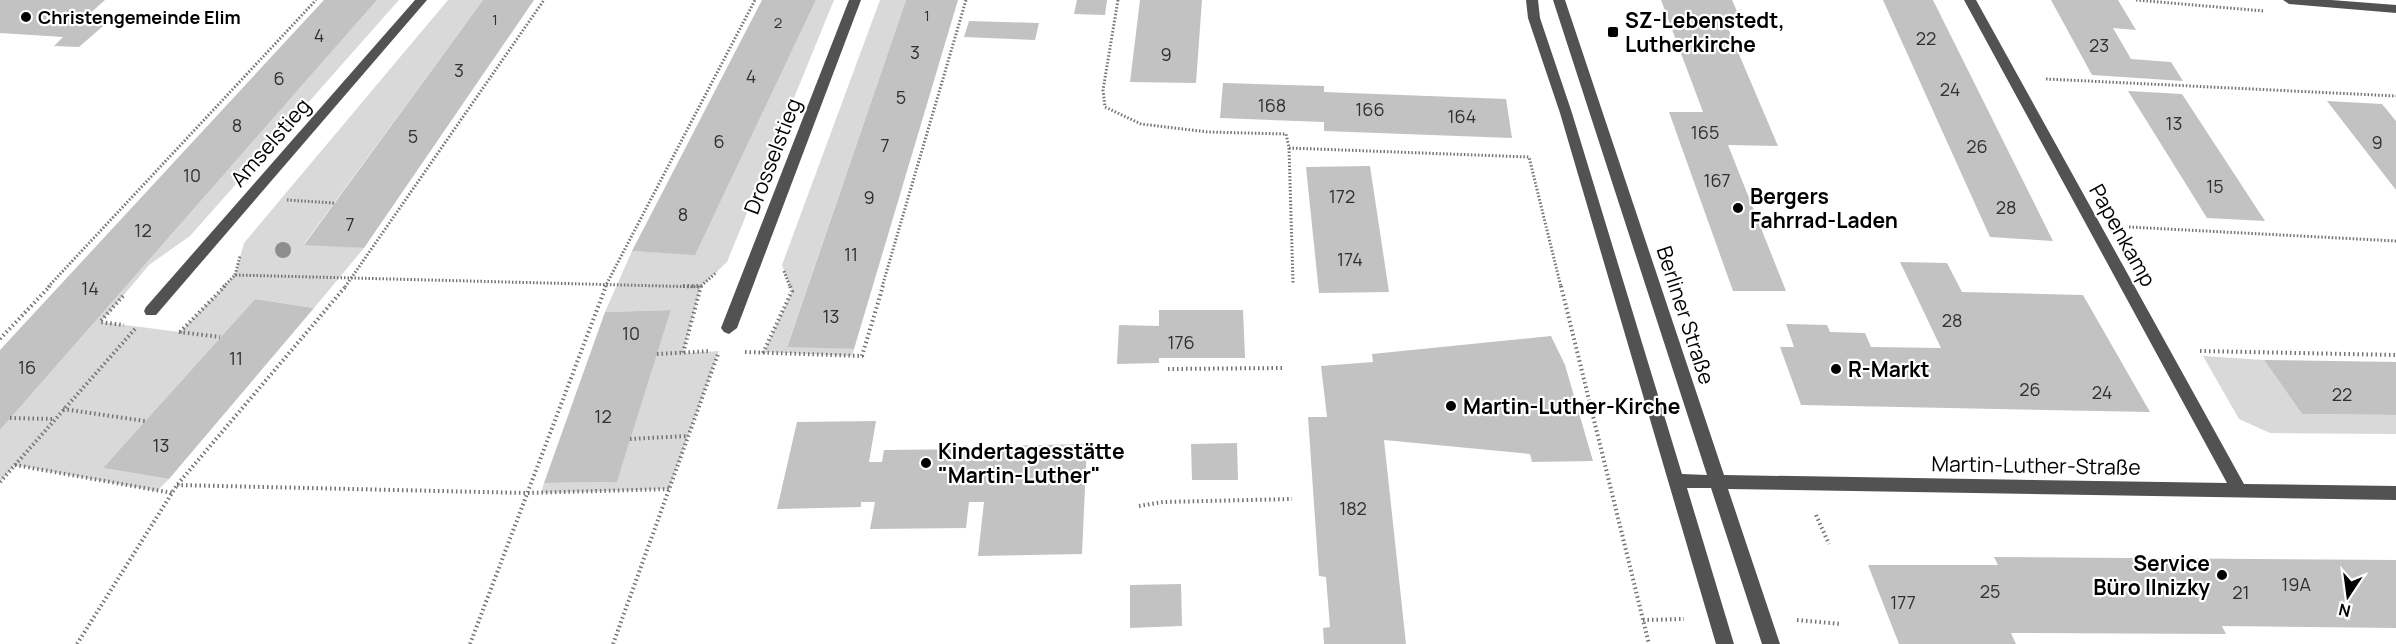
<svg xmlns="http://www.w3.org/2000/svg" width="2396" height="644" font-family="Manrope,sans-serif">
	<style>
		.green { fill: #d9d9d9 }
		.building { fill: #c2c2c2 }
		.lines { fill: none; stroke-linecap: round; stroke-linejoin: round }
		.path-far1 { stroke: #747474; stroke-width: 3; stroke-dasharray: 1.5 2; stroke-linecap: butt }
		.path { stroke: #747474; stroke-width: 4; stroke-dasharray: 1.5 3; stroke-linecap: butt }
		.minor { fill: #525252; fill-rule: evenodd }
		.tree { fill: #8d8d8d }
		.poi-dot { fill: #000; stroke: #fff; stroke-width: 2 }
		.labels { text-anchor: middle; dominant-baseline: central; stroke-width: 4.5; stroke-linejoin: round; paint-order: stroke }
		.far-number-label { font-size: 15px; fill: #303030 }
		.far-poi-label { font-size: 18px; font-weight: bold; fill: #000; stroke: #fff; text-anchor: start }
		.number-label { font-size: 18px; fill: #303030 }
		.poi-label { font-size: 21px; font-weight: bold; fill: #000; stroke: #fff; text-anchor: start }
		.street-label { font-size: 21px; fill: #000; stroke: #fff }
	</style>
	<rect width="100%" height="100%" fill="#fff"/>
	<g class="green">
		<path d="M377 0H399L190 236 149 265 101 322 180 332 235 275 244 243 448 0H483L304 244 364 248 314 308 255 299 103 468 169 479 157 491 15 465 0 482V430Z"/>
		<path d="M816 0H834L727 262 701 286 683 353 719 351 669 489 541 493 544 483 617 482 671 310 605 312 632 251 695 254Z"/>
		<path d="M880 0H906L787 346 854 349 852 356 764 352 792 291 782 265Z"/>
		<path d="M2203 356 2264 360 2302 414 2396 415V434L2270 433 2239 419Z"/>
	</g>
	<g class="building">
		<path d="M0 0H105L85 18 110 20 79 47 54 46 63 37 0 33Z"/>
		<path d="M324 0H377L0 430V350Z"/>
		<path d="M483 0H534L364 248 304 245Z"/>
		<path d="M762 0H816L695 255 632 251Z"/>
		<path d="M906 0H958L854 349 787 347Z"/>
		<path d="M1077 0H1107L1105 15 1074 14Z"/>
		<path d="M1140 0H1202L1196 83 1130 82Z"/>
		<path d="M1661 0H1732L1744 27 1727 26 1778 146 1728 145 1786 291H1733L1669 112H1703Z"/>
		<path d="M1883 0H1933L2053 241 1990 237Z"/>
		<path d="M2051 0H2118L2136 30 2113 28 2131 59 2171 62 2183 81 2092 75Z"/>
		<path d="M969 21 1039 23 1035 40 964 37Z"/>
		<path d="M1223 83 1324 86V92L1506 99 1512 138 1324 131V122L1220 118Z"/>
		<path d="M2128 91 2182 94 2265 221 2207 218Z"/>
		<path d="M2327 101 2382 104 2396 121V190Z"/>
		<path d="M1370 166 1389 292 1319 293 1306 167Z"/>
		<path d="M1900 262 1947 263 1962 292 2083 295 2150 412 1801 405 1780 347H1794L1786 324 1827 325 1830 332 1865 333 1871 347 1941 348Z"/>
		<path d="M255 299 314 308 169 479 103 468Z"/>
		<path d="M671 310 617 482 544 483 605 312Z"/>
		<path d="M1159 310H1243L1245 358H1159V363L1117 364 1119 325 1159 326Z"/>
		<path d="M1551 336 1565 365 1593 461 1532 462 1530 454 1384 440 1406 644H1324L1323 628 1330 627 1326 577 1319 576 1308 417H1327L1321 366 1373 362 1372 354Z"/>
		<path d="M2264 360 2396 362V415L2302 414Z"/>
		<path d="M876 421 869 462H882L884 450 975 449 973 461 988 460 990 446 1087 444 1082 554 978 556 984 502H969L966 528 870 529 875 502H861V507L777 509 797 422Z"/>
		<path d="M1237 443 1238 480H1192L1191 444Z"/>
		<path d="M1994 557 2396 560V628L2222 626 2226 634 2011 633 2016 644H1899L1868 565H1998Z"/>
		<path d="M1181 584 1182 626 1130 628V585Z"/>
	</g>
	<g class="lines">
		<g class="path-far1">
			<path d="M1118 0 1103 90 1105 107 1141 124 1208 132 1286 134 1289 148 1529 157 1561 287"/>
			<path d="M2136 0 2264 11"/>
			<path d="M2046 79 2396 96"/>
			<path d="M1289 148 1293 283"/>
			<path d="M287 200 334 203"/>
			<path d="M2129 227 2396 241"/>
			<path d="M784 271 790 287"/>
			<path d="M235 275 240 256"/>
			<path d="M701 286 717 272"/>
			<path d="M48 287 316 0"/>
			<path d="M223 287 235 275 701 287"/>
			<path d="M345 287 544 0"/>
			<path d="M605 287 755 0"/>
			<path d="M882 287 966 0"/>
		</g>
		<g class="path">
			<path d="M683 286H701L683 353"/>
			<path d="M1561 286 1649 644"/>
			<path d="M123 296 100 322 124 325"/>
			<path d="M179 332 220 337"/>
			<path d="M180 332 225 286"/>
			<path d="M0 339 50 286"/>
			<path d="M2200 351 2396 355"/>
			<path d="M745 352 862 356 883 286"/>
			<path d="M763 353 792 291 790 286"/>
			<path d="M657 354 710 351"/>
			<path d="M1168 369 1283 368"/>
			<path d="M63 409 145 421"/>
			<path d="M10 418 54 419"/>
			<path d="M630 439 688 436"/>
			<path d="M15 465 172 493"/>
			<path d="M0 482 135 329"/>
			<path d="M177 485 526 493 669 489"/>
			<path d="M1139 506 1163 502 1292 499"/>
			<path d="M1816 515 1829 544"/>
			<path d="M1643 620 1684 619"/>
			<path d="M1797 620 1841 624"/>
			<path d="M77 644 177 485 346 286"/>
			<path d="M470 644 606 286"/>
			<path d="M613 644 718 354"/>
		</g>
		<g class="minor">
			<path d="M415 0H427L156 315H146L144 311 146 307Z"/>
			<path d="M849 0H861L737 328 729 334 724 332 721 328Z"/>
			<path d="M1526 0H1538L1540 18 1572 113 1682 474 1707 475 1553 0H1565L1724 475 2227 483 1964 0H1976L2244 484 2396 486V500L1728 489 1780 644H1762L1711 488H1687L1734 644H1716L1560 113 1528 18Z"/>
			<path d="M2283 0H2331L2396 5V13L2289 4Z"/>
		</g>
	</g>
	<circle class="tree" cx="283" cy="250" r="8"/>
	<g class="poi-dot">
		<circle cx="26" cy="17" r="6"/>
		<rect x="1607" y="26" width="12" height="12" rx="3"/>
		<circle cx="1738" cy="208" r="6"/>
		<circle cx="1836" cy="369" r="6"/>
		<circle cx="1451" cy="406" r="6"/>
		<circle cx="926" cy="463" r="6"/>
		<circle cx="2222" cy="575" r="6"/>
	</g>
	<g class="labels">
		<g class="far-number-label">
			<text x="927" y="15">1</text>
			<text x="495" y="19">1</text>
			<text x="778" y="22">2</text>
		</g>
		<g class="far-poi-label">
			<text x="38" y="17">Christengemeinde Elim</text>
		</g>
		<g class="number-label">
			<text x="319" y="35">4</text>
			<text x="1926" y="38">22</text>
			<text x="2099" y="45">23</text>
			<text x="915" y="52">3</text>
			<text x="1166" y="54">9</text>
			<text x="459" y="70">3</text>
			<text x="751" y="76">4</text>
			<text x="279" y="78">6</text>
			<text x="1950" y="89">24</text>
			<text x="901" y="97">5</text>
			<text x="1272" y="105">168</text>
			<text x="1370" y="109">166</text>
			<text x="1462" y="116">164</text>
			<text x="2174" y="123">13</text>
			<text x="237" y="125">8</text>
			<text x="1705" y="132">165</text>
			<text x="413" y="136">5</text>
			<text x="719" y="141">6</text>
			<text x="2377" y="142">9</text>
			<text x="885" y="145">7</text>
			<text x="1977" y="146">26</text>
			<text x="192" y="175">10</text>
			<text x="1717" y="180">167</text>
			<text x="2215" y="186">15</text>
			<text x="1342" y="196">172</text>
			<text x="869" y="197">9</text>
			<text x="2006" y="207">28</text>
			<text x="683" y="214">8</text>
			<text x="350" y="224">7</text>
			<text x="143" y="230">12</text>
			<text x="851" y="254">11</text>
			<text x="1350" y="259">174</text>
			<text x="90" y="288">14</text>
			<text x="831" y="316">13</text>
			<text x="1952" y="320">28</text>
			<text x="631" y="333">10</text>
			<text x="1181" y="342">176</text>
			<text x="236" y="358">11</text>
			<text x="27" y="367">16</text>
			<text x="2030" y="389">26</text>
			<text x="2102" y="392">24</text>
			<text x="2342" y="394">22</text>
			<text x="603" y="416">12</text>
			<text x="161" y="445">13</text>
			<text x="1353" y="508">182</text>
			<text x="2296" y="584">19A</text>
			<text x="1990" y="591">25</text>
			<text x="2241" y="592">21</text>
			<text x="1903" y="602">177</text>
		</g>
		<g class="poi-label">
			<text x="1625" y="20">SZ-Lebenstedt,<tspan x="1625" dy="24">Lutherkirche</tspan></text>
			<text x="1750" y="196">Bergers<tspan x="1750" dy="24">Fahrrad-Laden</tspan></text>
			<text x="1848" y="369">R-Markt</text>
			<text x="1463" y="406">Martin-Luther-Kirche</text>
			<text x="938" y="451">Kindertagesstätte<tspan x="938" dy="24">"Martin-Luther"</tspan></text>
			<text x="2210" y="563" text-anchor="end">Service<tspan x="2210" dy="24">Büro Ilnizky</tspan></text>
		</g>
		<g class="street-label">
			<text transform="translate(270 142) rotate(-49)">Amselstieg</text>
			<text transform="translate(772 156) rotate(-69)">Drosselstieg</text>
			<text transform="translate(2123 235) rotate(61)">Papenkamp</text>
			<text transform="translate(1686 315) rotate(72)">Berliner Straße</text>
			<text transform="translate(2036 465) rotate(1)">Martin-Luther-Straße</text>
		</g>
	</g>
	<g transform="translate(2348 596) rotate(193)" stroke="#ffffff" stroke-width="4.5" paint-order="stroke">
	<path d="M0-4.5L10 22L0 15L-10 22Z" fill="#000000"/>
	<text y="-9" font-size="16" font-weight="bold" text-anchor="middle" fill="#000000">N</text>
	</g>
</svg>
